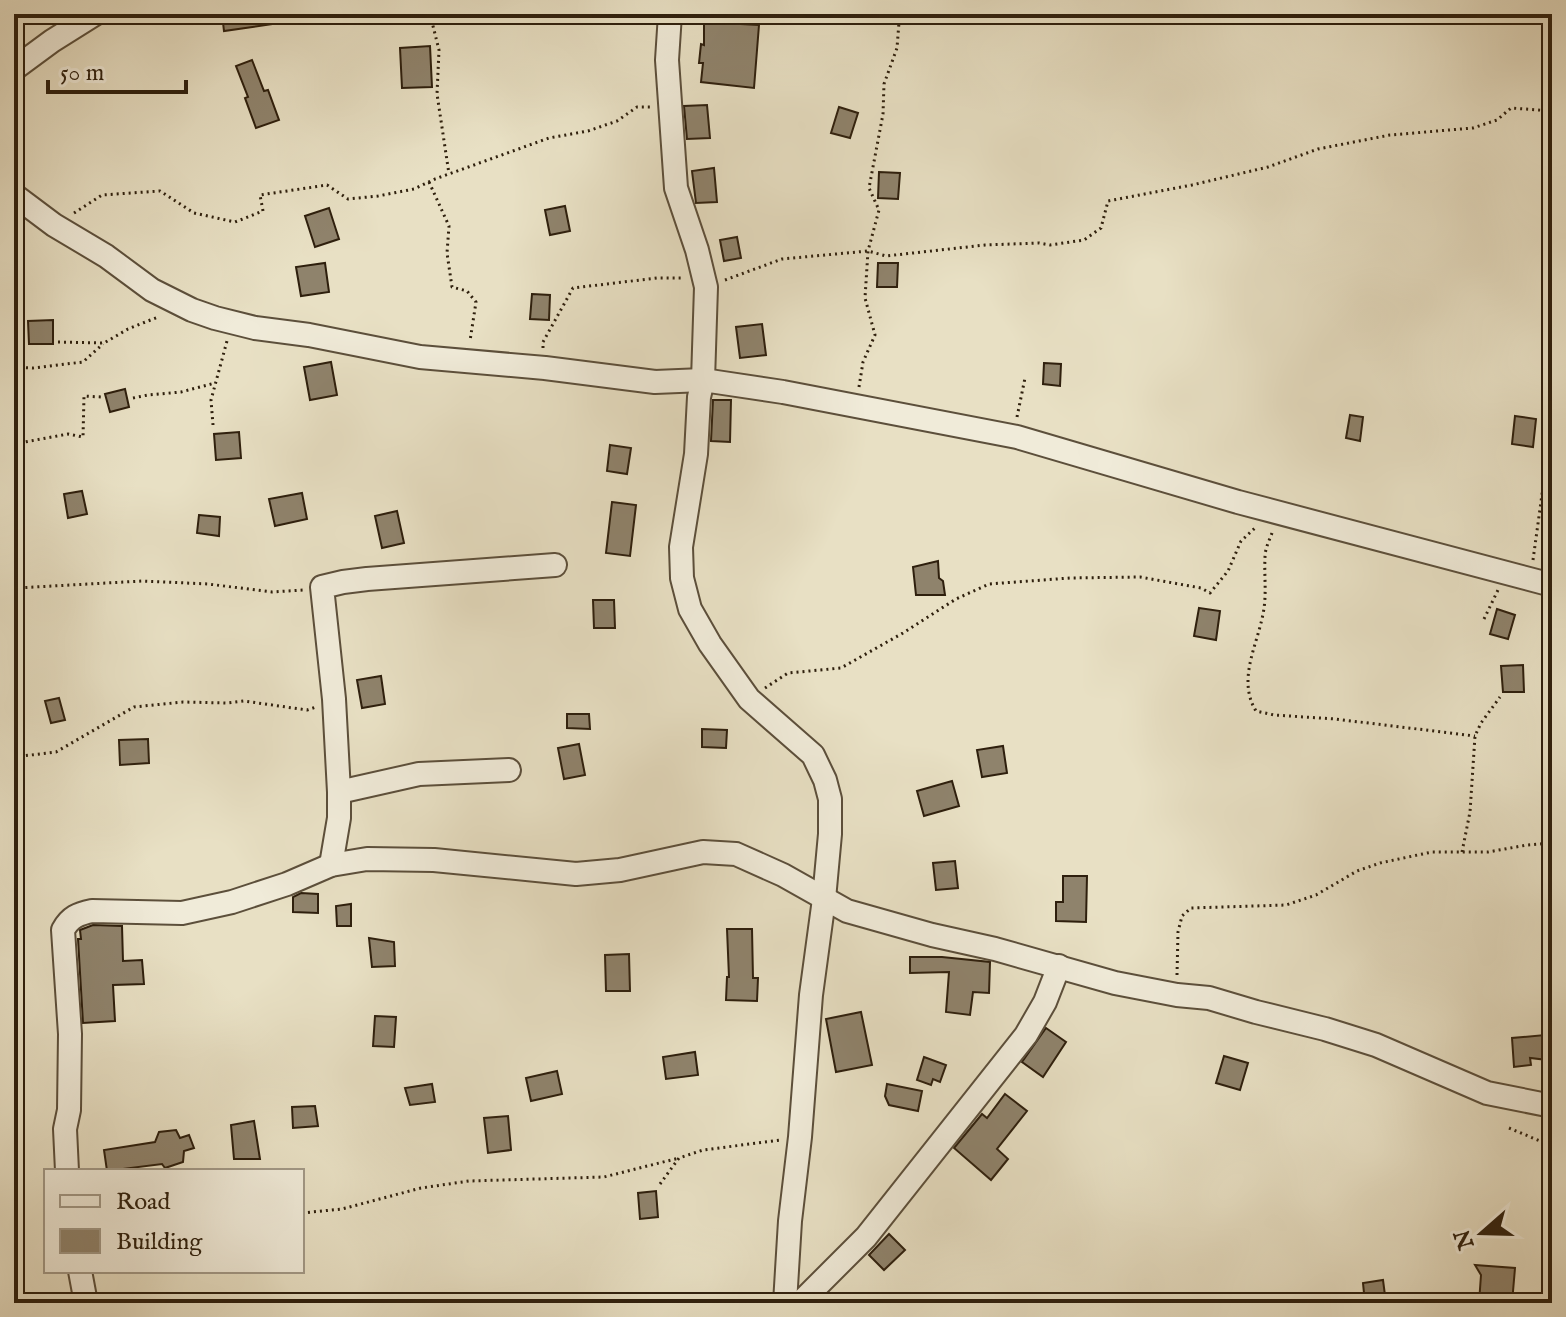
<svg xmlns="http://www.w3.org/2000/svg" width="1566" height="1317" font-family="'IM FELL English',serif">
	<style>
		.building { fill: #8f836c; stroke: #2e1f0d; stroke-width: 2 }
		.lines { fill: none; stroke-linecap: round; stroke-linejoin: round }
		.street-casing { stroke: #5c4f3b; stroke-width: 26 }
		.path { stroke: #2e1f0d; stroke-width: 3; stroke-dasharray: 2 4; stroke-linecap: butt }
		.street { stroke: #f0ebd9; stroke-width: 22 }
	</style>
	<rect width="100%" height="100%" fill="#e8e0c4"/>
	<filter id="stains"><feTurbulence type="fractalNoise" baseFrequency=".0025" numOctaves="4"/><feColorMatrix values="0 0 0 0 .2 0 0 0 0 .09 0 0 0 0 .02 0 0 0 .5 -.17"/></filter>
	<radialGradient id="worn" r=".72"><stop offset=".6" stop-color="#630" stop-opacity="0"/><stop offset="1" stop-color="#630" stop-opacity=".3"/></radialGradient>
	<g class="building">
		<path d="M222 14H279L280 23 224 31Z"/>
		<path d="M704 22 759 25 754 88 701 82 703 63H699L701 44 704 45Z"/>
		<path d="M430 46 432 87 402 88 400 48Z"/>
		<path d="M252 60 264 91 268 90 279 120 256 128 245 98 248 97 236 66Z"/>
		<path d="M707 105 710 138 687 139 684 106Z"/>
		<path d="M839 107 858 113 850 138 831 133Z"/>
		<path d="M714 168 717 202 696 203 692 171Z"/>
		<path d="M879 172 900 173 898 199 878 198Z"/>
		<path d="M565 206 570 231 550 235 545 210Z"/>
		<path d="M329 208 339 239 315 247 305 216Z"/>
		<path d="M737 237 741 258 724 261 720 240Z"/>
		<path d="M325 263 329 292 301 296 296 267Z"/>
		<path d="M878 263H898L897 287H877Z"/>
		<path d="M532 294 550 295 549 320 530 319Z"/>
		<path d="M53 320V344H29L28 321Z"/>
		<path d="M762 324 766 355 740 358 736 327Z"/>
		<path d="M331 362 337 395 310 400 304 367Z"/>
		<path d="M1044 363 1061 364 1060 386 1043 384Z"/>
		<path d="M125 389 129 407 110 412 105 394Z"/>
		<path d="M713 400H731L730 442 711 441Z"/>
		<path d="M1350 415 1363 417 1360 441 1346 438Z"/>
		<path d="M1515 416 1536 419 1533 447 1512 444Z"/>
		<path d="M239 432 241 458 216 460 214 434Z"/>
		<path d="M610 445 631 448 627 474 607 471Z"/>
		<path d="M82 491 87 514 68 518 64 494Z"/>
		<path d="M302 493 307 519 275 526 269 499Z"/>
		<path d="M612 502 636 505 630 556 606 553Z"/>
		<path d="M397 511 404 543 382 548 375 516Z"/>
		<path d="M199 515 220 517 219 536 197 533Z"/>
		<path d="M938 561 939 578 943 581 945 595H916L913 567Z"/>
		<path d="M593 600H614L615 628H594Z"/>
		<path d="M1199 608 1220 611 1216 640 1194 636Z"/>
		<path d="M1497 609 1515 615 1508 639 1490 634Z"/>
		<path d="M1523 665 1524 692H1503L1501 666Z"/>
		<path d="M381 676 385 704 362 708 357 680Z"/>
		<path d="M59 698 65 720 51 723 45 701Z"/>
		<path d="M567 714H589L590 729 567 728Z"/>
		<path d="M702 729 727 730 726 748 702 747Z"/>
		<path d="M148 739 149 763 120 765 119 740Z"/>
		<path d="M579 744 585 775 564 779 558 748Z"/>
		<path d="M1003 746 1007 773 982 777 977 750Z"/>
		<path d="M952 781 959 806 924 816 917 791Z"/>
		<path d="M955 861 958 888 936 890 933 863Z"/>
		<path d="M1063 876H1087L1086 922 1056 921V902H1063Z"/>
		<path d="M301 893 318 894V913L293 912V897Z"/>
		<path d="M351 904V926H337L336 906Z"/>
		<path d="M93 925 122 926 123 961 142 960 144 984 113 985 115 1021 83 1023 78 939H81L80 930Z"/>
		<path d="M727 929H752L753 978H758L757 1001 726 1000 727 977H729Z"/>
		<path d="M369 938 394 942 395 966 372 967Z"/>
		<path d="M629 954 630 991H606L605 955Z"/>
		<path d="M910 957H942L990 962 989 993 973 992 970 1015 946 1012 949 972 910 973Z"/>
		<path d="M861 1012 872 1065 836 1072 826 1019Z"/>
		<path d="M375 1016 396 1017 394 1047 373 1046Z"/>
		<path d="M1046 1028 1066 1042 1043 1077 1022 1062Z"/>
		<path d="M1545 1035 1548 1060 1530 1058 1531 1065 1514 1067 1512 1038Z"/>
		<path d="M695 1052 698 1075 666 1079 663 1057Z"/>
		<path d="M1224 1056 1248 1063 1240 1090 1216 1083Z"/>
		<path d="M924 1057 946 1065 940 1082 933 1079 931 1085 917 1080Z"/>
		<path d="M557 1071 562 1094 531 1101 526 1078Z"/>
		<path d="M432 1084 435 1102 410 1105 405 1088Z"/>
		<path d="M887 1084 922 1091 918 1111 889 1105 885 1096Z"/>
		<path d="M1005 1094 1027 1111 997 1149 1008 1159 991 1180 954 1148 982 1114 987 1118Z"/>
		<path d="M315 1106 318 1126 293 1128 292 1107Z"/>
		<path d="M508 1116 511 1150 488 1153 484 1118Z"/>
		<path d="M254 1121 260 1159H234L231 1125Z"/>
		<path d="M176 1130 180 1138 189 1135 194 1148 184 1151 183 1162 165 1168 162 1164 107 1171 104 1150 155 1142 159 1132Z"/>
		<path d="M656 1191 658 1217 640 1219 638 1193Z"/>
		<path d="M889 1234 905 1250 884 1270 869 1255Z"/>
		<path d="M1475 1265 1515 1268 1512 1303H1479L1481 1275Z"/>
		<path d="M1383 1280 1386 1303H1365L1363 1283Z"/>
	</g>
	<g class="lines">
		<defs>
			<g id="street">
				<path d="M670 14 667 60 676 188 697 250 706 287 703 380 699 397 696 454 681 547 682 578 690 609 710 644 749 699 813 755 825 780 830 799V834L824 899 811 995 800 1137 790 1221 785 1303"/>
				<path d="M14 69 52 41 95 14"/>
				<path d="M14 195 54 225 106 256 152 290 192 310 215 318 255 328 309 335 420 357 545 368 655 382 703 380 783 392 1017 437 1238 502 1552 585"/>
				<path d="M339 792 419 774 509 770"/>
				<path d="M331 865 339 818V792L334 699 322 587 343 582 367 579 555 565"/>
				<path d="M67 1171 65 1129 69 1110 70 1034 63 930C70 917 78 914 92 911L182 913 232 902 287 884 331 865 367 859 434 860 576 874 620 870 703 852 736 854 783 875 847 911 932 935 995 949 1115 983 1177 995 1209 998 1256 1012 1325 1029 1376 1045 1487 1093 1552 1106"/>
				<path d="M80 1271 86 1303"/>
				<path d="M800 1303 866 1237 1026 1035 1045 1002 1059 966"/>
			</g>
		</defs>
		<use href="#street" class="street-casing"/>
		<g class="path">
			<path d="M430 14 439 50 437 94 449 174"/>
			<path d="M429 182 449 226 447 253 452 287 467 291 476 302 470 341"/>
			<path d="M74 213 102 195 160 191 194 213 235 222 263 211 260 195 327 185 348 199 378 196 414 189 435 179 549 138 588 131 617 121 637 107H650"/>
			<path d="M725 280 782 259 868 251 886 256 985 245 1039 243 1050 245 1084 240 1101 228 1108 201 1192 185 1268 167 1318 149 1390 135 1473 128 1497 120 1511 108 1552 111"/>
			<path d="M58 342 104 343 128 329 158 317"/>
			<path d="M543 348V342L573 288 657 278H681"/>
			<path d="M14 367 33 368 83 362 103 344"/>
			<path d="M859 387 863 362 875 335 865 298 868 251 879 210 869 188 883 114 884 84 897 48 899 22 897 14"/>
			<path d="M133 398 148 395 181 392 215 383"/>
			<path d="M1017 417 1025 378"/>
			<path d="M213 425 211 400 227 341"/>
			<path d="M14 444 68 434 83 437 84 396 101 397"/>
			<path d="M1272 533C1269 541 1265 549 1265 557 1264 576 1267 595 1263 614 1257 646 1237 680 1256 711L1274 715 1335 719 1475 736"/>
			<path d="M1533 560 1547 458 1544 437 1552 433"/>
			<path d="M14 586 17 588 142 581 208 584 272 592 303 590"/>
			<path d="M1484 619 1498 590"/>
			<path d="M765 688 788 673 841 668 903 633 956 599 989 584 1070 578 1140 577 1201 588 1210 593 1228 571 1241 541 1256 527"/>
			<path d="M14 757 56 752 134 707 183 702 228 703 244 701 307 710 316 707"/>
			<path d="M1462 852 1470 812 1475 736 1481 723 1500 697"/>
			<path d="M1177 975 1178 932 1182 916 1191 908 1286 905 1316 895 1357 871 1380 863 1432 852H1488L1527 845 1552 843"/>
			<path d="M1509 1128 1552 1146"/>
			<path d="M660 1184 679 1158 703 1150 781 1140"/>
			<path d="M302 1213 342 1209 421 1188 469 1181 604 1177 679 1158"/>
		</g>
		<use href="#street" class="street"/>
	</g>
	<rect width="1566" height="1317" fill="none" stroke="#e8e0c4" stroke-width="48"/>
	<rect x="16" y="16" width="1534" height="1285" fill="none" stroke="#2e1f0d" stroke-width="4"/>
	<rect x="24" y="24" width="1518" height="1269" fill="none" stroke="#2e1f0d" stroke-width="2"/>
	<rect x="44" y="1169" width="260" height="104" fill="#f0ebd9" stroke="#a29987" stroke-width="2"/>
	<rect x="60" y="1195" width="40" height="12" fill="#f0ebd9" stroke="#a29987" stroke-width="2"/>
	<text x="116" y="1209" font-size="24" fill="#2e1f0d">Road</text>
	<rect x="60" y="1229" width="40" height="24" fill="#8f836c" stroke="#a29987" stroke-width="2"/>
	<text x="116" y="1249" font-size="24" fill="#2e1f0d">Building</text>
	<g transform="translate(1482 1233) rotate(250)" stroke="#f0ebd9" stroke-width="6" paint-order="stroke">
	<path d="M0-6L14 30L0 20L-14 30Z" fill="#2e1f0d"/>
	<text y="-12" font-size="22" font-weight="bold" text-anchor="middle" fill="#2e1f0d">N</text>
	</g>
	<path d="M48 80v12h138v-12" fill="none" stroke="#2e1f0d" stroke-width="4"/>
	<text x="60" y="80" font-size="24" fill="#2e1f0d" stroke="#f0ebd9" stroke-width="6" paint-order="stroke">50 m</text>
	<rect width="100%" height="100%" filter="url(#stains)"/>
	<rect width="100%" height="100%" fill="url(#worn)"/>
</svg>
